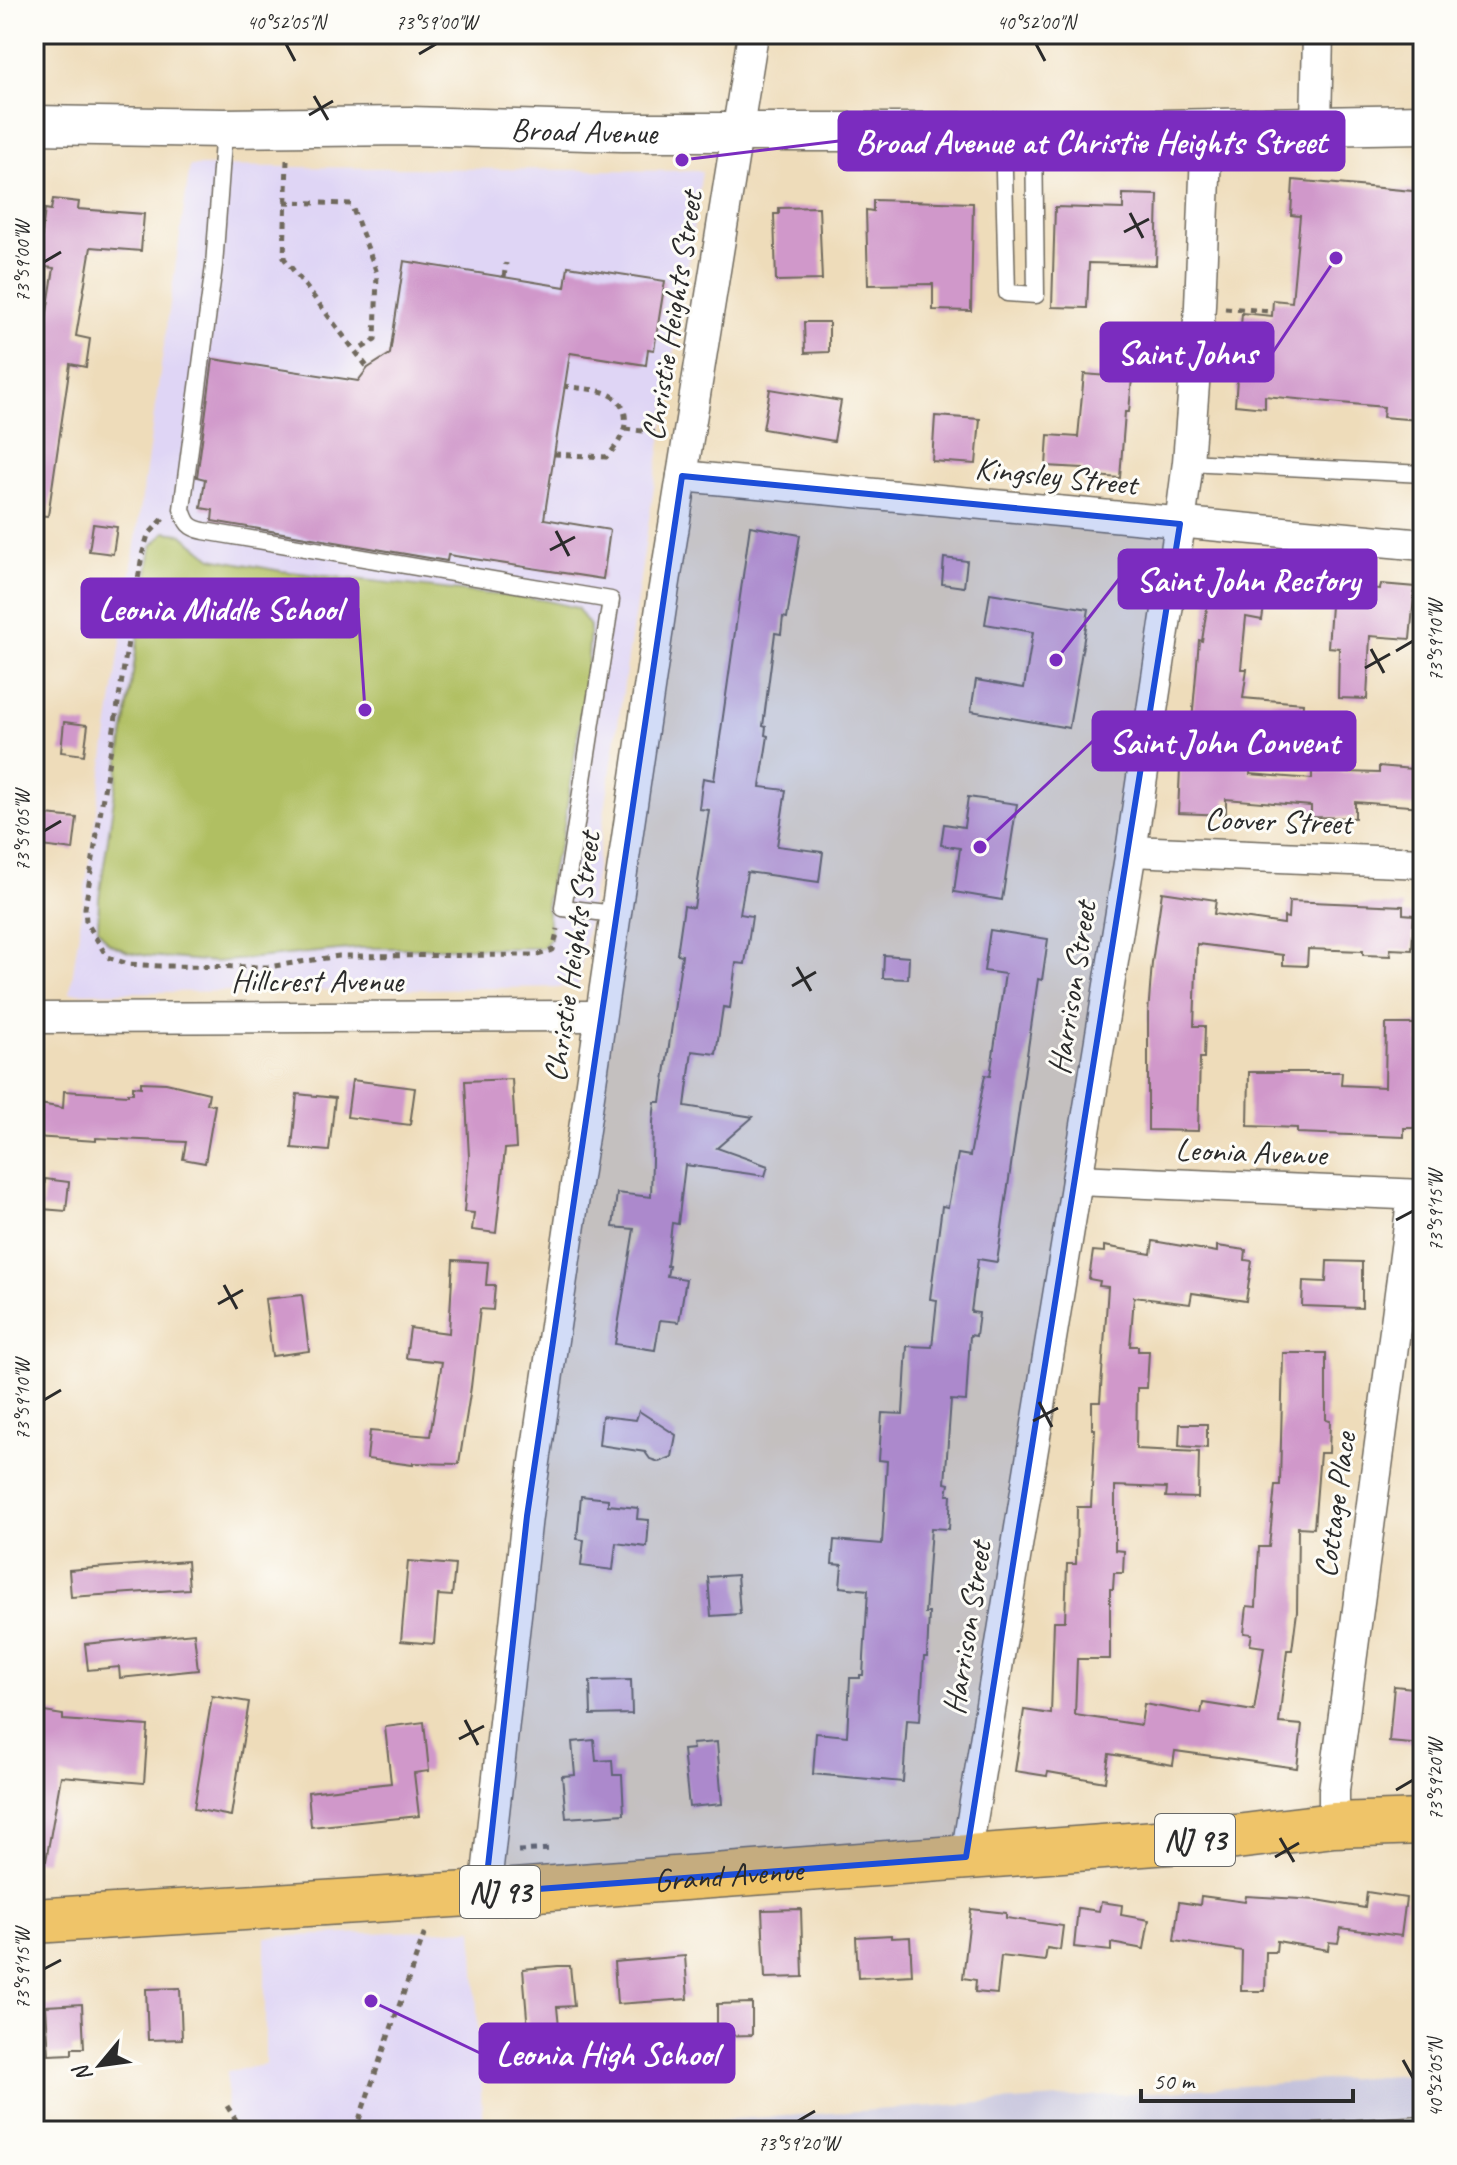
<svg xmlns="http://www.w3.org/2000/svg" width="1457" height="2165" font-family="Caveat,sans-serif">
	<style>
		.built { fill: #dfd5f5 }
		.industrial { fill: #c3c1db }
		.green { fill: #b0bf62; stroke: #6e7546; stroke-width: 2 }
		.building { fill: #d098ca }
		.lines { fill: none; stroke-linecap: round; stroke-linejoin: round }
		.service-casing { stroke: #6f695d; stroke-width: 19 }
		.minor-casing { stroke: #6f695d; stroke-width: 33 }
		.tertiary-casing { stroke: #6f695d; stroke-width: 41 }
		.primary-casing { stroke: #6f695d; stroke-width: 47 }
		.path { stroke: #6f695d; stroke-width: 5; stroke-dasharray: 6 6; stroke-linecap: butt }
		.service { stroke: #fff; stroke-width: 16 }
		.minor { stroke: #fff; stroke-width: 30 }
		.tertiary { stroke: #fff; stroke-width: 38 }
		.primary { stroke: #efc469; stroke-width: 44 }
		.marked { fill: #1d4ed8; fill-opacity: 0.2; stroke: #1d4ed8; stroke-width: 6; stroke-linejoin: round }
		.ticks { fill: none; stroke: #2b2b2b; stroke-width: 3 }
		.labels { text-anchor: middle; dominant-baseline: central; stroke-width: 6; stroke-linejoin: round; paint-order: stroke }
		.shield { fill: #fdfcf7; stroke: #6a6a68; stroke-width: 2 }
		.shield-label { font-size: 30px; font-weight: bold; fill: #2b2b2b }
		.street-label { font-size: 32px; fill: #2b2b2b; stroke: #fdfcf7 }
		.leader { fill: none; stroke: #7b2cbf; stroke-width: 3 }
		.callout-dot { fill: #7b2cbf; stroke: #fdfcf7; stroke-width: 3 }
		.callout { fill: #7b2cbf; stroke: #7b2cbf; stroke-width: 3 }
		.callout-label { font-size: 34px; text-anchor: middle; font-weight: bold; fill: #fff }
		.neatline { fill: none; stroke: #2b2b2b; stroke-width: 3 }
		.ticks-label { font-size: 20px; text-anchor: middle; fill: #2b2b2b }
	</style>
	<rect width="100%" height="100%" fill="#fdfcf7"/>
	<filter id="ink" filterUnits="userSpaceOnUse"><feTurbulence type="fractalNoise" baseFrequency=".0125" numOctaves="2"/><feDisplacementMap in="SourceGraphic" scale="16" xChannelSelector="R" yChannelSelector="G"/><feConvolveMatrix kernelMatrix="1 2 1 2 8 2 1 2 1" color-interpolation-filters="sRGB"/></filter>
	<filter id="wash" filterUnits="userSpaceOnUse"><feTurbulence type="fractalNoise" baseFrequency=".006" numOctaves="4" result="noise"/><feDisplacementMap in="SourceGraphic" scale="32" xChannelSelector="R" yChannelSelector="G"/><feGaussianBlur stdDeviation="1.8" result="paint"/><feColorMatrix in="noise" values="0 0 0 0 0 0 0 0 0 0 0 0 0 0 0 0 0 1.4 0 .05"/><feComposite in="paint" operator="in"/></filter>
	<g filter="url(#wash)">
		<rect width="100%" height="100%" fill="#eedcba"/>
		<g class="built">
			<path d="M190 166 702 171 578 987 70 993Z"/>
			<path d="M473 1929 483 2131H226L227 2071 265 2065V1937Z"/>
		</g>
		<path class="industrial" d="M1423 2073V2131H550L1213 2088Z"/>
		<path class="green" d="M165 532 181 534 212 558 281 571 544 600 577 608 590 626 587 674 562 839 552 867 546 907 551 932 550 939 542 948H360L215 962 148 956 128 952 109 943 98 929 99 898 152 546Z"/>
		<g id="blocks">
			<g class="building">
				<path d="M1293 180 1423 192V323L1418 420 1383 417 1384 407 1265 396V408L1235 405 1242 313 1272 316 1273 300 1292 302 1300 216 1291 215Z"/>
				<path d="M1123 194 1158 195 1156 265 1089 263 1087 308 1052 307 1055 207 1123 209Z"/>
				<path d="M53 199 79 202 78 209 144 214 141 251 91 247 76 336 90 339 86 367 70 364 48 516 34 515V364L40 330 44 331 54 268 38 266 45 209 51 210Z"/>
				<path d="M873 200 973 203 971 311 933 310V284L868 285 866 210 873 211Z"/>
				<path d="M819 207 822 280 776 281 774 214H779V208Z"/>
				<path d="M404 261 565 287 568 266 665 281 654 350 648 349 646 365 570 353 544 519 610 530 603 579 448 555 447 561 212 521 213 510 201 508 205 479 197 477 213 359 358 381 368 368 390 354Z"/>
				<path d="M804 322H829V352L805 353Z"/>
				<path d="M1084 374 1132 378 1129 412H1125L1120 478 1083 475V468L1046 466 1048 435 1078 437Z"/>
				<path d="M770 389 841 401 834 441 763 429Z"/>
				<path d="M935 416 980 419 976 464 932 461Z"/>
				<path d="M93 524 117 527 113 554 89 551Z"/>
				<path d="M750 526 800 535 787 618 783 617 781 634 775 633 763 726 766 727 765 735 768 736 760 787 786 790 777 846 823 852 819 882 747 872 740 914 752 916 745 964 736 963 730 1008 723 1007 716 1054 692 1051 685 1106 753 1117 717 1148 768 1166 765 1176 685 1165 678 1224 672 1223 667 1266H669L667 1276 686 1279 679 1322 660 1320 655 1350 615 1344 634 1229 613 1227 617 1193 651 1197 653 1122 655 1102H661L682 955 677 954 684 906 694 908 709 810 699 809 701 792 703 778 714 780Z"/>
				<path d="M944 558 967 561 964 587 942 584Z"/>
				<path d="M1213 568 1239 572 1237 582 1267 586 1262 620 1246 617 1241 669H1247L1243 698 1303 703 1301 734 1252 730 1250 774 1312 779V771L1379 773V766L1423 770V807L1355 802V818L1311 817V806L1226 799V815L1178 813 1180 768H1188L1199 640 1202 641Z"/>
				<path d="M1381 584 1415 587 1410 639 1370 636 1367 699 1338 698 1339 648 1328 647 1332 592 1349 593V587L1380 589Z"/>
				<path d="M990 593 1089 609 1069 728 971 711 976 680 1024 688 1033 632 985 624Z"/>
				<path d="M64 722 88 725 84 755 61 752Z"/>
				<path d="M968 797 1017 804 1002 900 954 892 960 848 941 845 944 824 964 827Z"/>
				<path d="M34 814 77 818 73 850 34 845Z"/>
				<path d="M1162 892 1216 900 1214 914 1284 924V917L1288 918 1289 901 1403 906V914L1414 915 1412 950 1390 949 1391 956 1363 955V951L1308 949 1307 966 1283 965V955L1197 944 1194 1026H1205L1204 1058H1200L1198 1131 1148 1130V1014L1152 963Z"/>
				<path d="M990 930 1048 939 1042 980 1038 979 997 1262 978 1259 971 1312 979 1313 976 1336 970 1335 966 1401 951 1400 945 1483 949 1484 947 1495H951L949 1529 931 1528 925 1613H929L927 1657H924L920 1721 907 1720 903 1782 813 1774 816 1733 847 1736 850 1678H860V1675H863L868 1590 840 1587 842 1565 832 1564 834 1540 882 1544 887 1461 879 1460 882 1413 903 1414 907 1346 932 1347 937 1300 930 1299 942 1206 948 1207 958 1154 970 1156 985 1075 990 1076 1005 974 984 971Z"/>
				<path d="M884 955 909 957 908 979 883 978Z"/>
				<path d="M1386 1024H1419V1081H1423V1128H1404V1137L1297 1133V1128L1248 1126 1249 1072H1342L1341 1085 1385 1087Z"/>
				<path d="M512 1079 516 1148 505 1149 496 1233 472 1230 474 1213 464 1212 469 1157 465 1081Z"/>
				<path d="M352 1080 415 1088 410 1125 347 1117Z"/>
				<path d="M141 1082 166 1083 209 1093 207 1104 215 1105 205 1163 183 1159 186 1142 96 1138V1141L34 1137V1103L63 1108 64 1091 128 1095V1093H133V1086L141 1087Z"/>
				<path d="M297 1094 335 1098 329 1151 292 1148Z"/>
				<path d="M45 1179 69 1182 66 1211 42 1209Z"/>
				<path d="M1153 1241 1217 1252V1246L1246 1250 1245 1260 1252 1261 1246 1301 1192 1293 1190 1304 1134 1297 1130 1346H1138V1351H1149L1147 1388H1137L1136 1449 1199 1452 1198 1498 1166 1497 1167 1488 1115 1486V1550L1124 1551 1123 1573H1114L1113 1589H1110V1659H1077L1075 1715 1141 1725 1144 1704 1201 1714 1203 1703 1254 1711 1264 1647 1250 1645 1252 1634 1244 1633 1247 1606 1256 1607 1259 1547H1269L1275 1485H1280L1283 1353H1326V1420L1330 1421 1329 1453H1320L1314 1528 1298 1527 1297 1612 1292 1650H1287L1279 1723 1302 1725 1297 1768 1175 1751 1173 1765 1109 1754 1105 1782 1048 1772 1047 1776 1015 1771 1024 1710 1051 1714 1054 1621H1065L1067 1564H1076L1077 1507H1091L1095 1429H1092V1402H1100L1108 1287 1099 1286 1100 1281 1089 1279 1093 1251 1104 1252V1246L1151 1254Z"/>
				<path d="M453 1260 488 1262 486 1285H495L493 1310 480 1309 471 1387 459 1464 413 1463V1465L367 1459 370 1431 430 1436 442 1362 406 1358 410 1328 449 1333Z"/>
				<path d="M1327 1261 1362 1262V1308L1302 1306 1303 1281 1326 1282Z"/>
				<path d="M302 1295 309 1351 272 1356 265 1299Z"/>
				<path d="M639 1411 676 1435 672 1457 659 1462 650 1459 645 1452 599 1445 602 1416 636 1420Z"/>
				<path d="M1180 1424H1207V1448L1179 1446Z"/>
				<path d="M581 1496 608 1499V1505L638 1508 637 1519 649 1520 647 1547 616 1543 613 1570 581 1566 584 1540 577 1539Z"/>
				<path d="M187 1561 189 1589 71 1597 69 1570Z"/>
				<path d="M408 1561 455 1565 452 1596 438 1595 434 1644 401 1641Z"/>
				<path d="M737 1575 740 1614 711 1616 708 1577Z"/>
				<path d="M194 1633 198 1670 120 1678 119 1667 88 1670 85 1644Z"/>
				<path d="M631 1680 632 1714 591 1715 590 1681Z"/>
				<path d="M1394 1686 1423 1689V1745L1389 1742Z"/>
				<path d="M212 1696 249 1702 231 1816 194 1809Z"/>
				<path d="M38 1711 63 1715V1720L148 1726 144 1783 61 1776 46 1861 34 1860V1731Z"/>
				<path d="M424 1722 429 1771 414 1773 419 1816 311 1827 308 1792 391 1783 385 1727Z"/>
				<path d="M594 1740 596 1761 612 1760 613 1775H622L624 1814 566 1818 562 1776 575 1775 572 1742Z"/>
				<path d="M717 1742 722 1804 689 1807 683 1750 693 1749 692 1744Z"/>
				<path d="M1367 1892 1406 1898 1401 1936 1341 1928 1338 1943 1329 1942 1328 1950 1277 1941 1276 1952H1266L1265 1991H1241L1242 1951 1174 1941 1179 1902 1200 1905 1201 1896 1245 1902 1246 1896 1317 1900 1365 1908Z"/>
				<path d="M1101 1902 1122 1905 1121 1915 1149 1920 1144 1949 1111 1943V1951L1074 1947 1078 1908 1099 1911Z"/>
				<path d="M801 1909 803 1977 765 1978 762 1910Z"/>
				<path d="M971 1909 1006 1913V1918L1063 1926 1060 1950 1047 1948 1045 1961 1001 1956 997 1994 975 1992 976 1980 963 1978Z"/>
				<path d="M891 1935V1938L910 1937 912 1975 858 1978 856 1937Z"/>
				<path d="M685 1956 688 1999 617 2004 614 1962Z"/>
				<path d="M558 1966H570L574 2006 557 2007 559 2027 528 2030 523 1969Z"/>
				<path d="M180 1988 182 2039 148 2040 146 1989Z"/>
				<path d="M752 2003V2035L717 2036V2004Z"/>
				<path d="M82 2004 84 2048H72V2054L49 2055 46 2006Z"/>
			</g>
		</g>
	</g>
	<g filter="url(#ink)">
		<use href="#blocks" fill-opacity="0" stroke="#6f695d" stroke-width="2"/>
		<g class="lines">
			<defs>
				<g id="service">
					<path d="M224 128 214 266 182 509C186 523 189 528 204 531L611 600 563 908 615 914"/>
					<path d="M1003 132 1007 293 1036 295 1034 132"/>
					<path d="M1188 462 1423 474"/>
					<path d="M1315 2131 1423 2124"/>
				</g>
				<g id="minor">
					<path d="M1316 125 1318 34"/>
					<path d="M682 476 1423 545"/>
					<path d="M1131 851 1423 863"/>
					<path d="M34 1018 600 1016"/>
					<path d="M1077 1180 1423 1195"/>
					<path d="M1334 1825V1790L1413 1195"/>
					<path d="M966 1857 1131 851 1180 524 1188 462 1200 306 1207 126"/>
					<path d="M485 1893 527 1516 663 594 753 34"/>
				</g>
				<g id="tertiary">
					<path id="s1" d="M34 125 224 128 410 126 622 132H1003L1423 124"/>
				</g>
				<g id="primary">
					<path id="s2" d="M34 1921 485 1893 1236 1837 1334 1825 1423 1822"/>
				</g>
			</defs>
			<use href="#service" class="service-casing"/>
			<use href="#minor" class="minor-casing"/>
			<use href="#tertiary" class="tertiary-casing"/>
			<use href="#primary" class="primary-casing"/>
			<g class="path">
				<path d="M287 160 284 258 368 368"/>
				<path d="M285 202 351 204 377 273 375 340 357 351"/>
				<path d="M504 277 506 263"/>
				<path d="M1225 308 1272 311"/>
				<path d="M625 429 660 433"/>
				<path d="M554 454 606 457C622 443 636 414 614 397 601 388 579 389 564 386"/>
				<path d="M163 519 148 535 142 555 85 908 86 921 107 957 128 964 160 966 268 967 339 956 538 955 553 950 558 929"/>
				<path d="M518 1851 552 1849"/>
				<path d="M227 2106 243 2131"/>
				<path d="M355 2131 425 1932"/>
			</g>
			<use href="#service" class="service"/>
			<use href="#minor" class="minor"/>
			<use href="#tertiary" class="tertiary"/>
			<use href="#primary" class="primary"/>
		</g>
	</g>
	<path class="marked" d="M682 476 1180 524 966 1857 485 1893 527 1516Z"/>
	<path class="ticks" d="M286 44 295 61M1036 44 1045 61M419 54 436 44M314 96 328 120M309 115 333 101M1130 213 1143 238M1124 232 1149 219M44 262 61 252M556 531 569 556M550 550 575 537M1371 649 1384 673M1396 651 1413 641M1365 668 1390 654M44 831 61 821M797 967 811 991M792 986 816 972M1396 1220 1413 1211M224 1285 237 1309M218 1304 243 1290M44 1400 61 1390M1039 1402 1052 1427M1033 1421 1058 1408M465 1720 478 1745M459 1739 484 1726M1396 1790 1413 1780M1280 1838 1294 1862M1275 1857 1299 1843M44 1969 61 1960M1403 2060 1413 2078M798 2121 815 2111"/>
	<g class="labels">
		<g class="shield">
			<rect x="1155" y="1814" width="80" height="52" rx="6"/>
			<rect x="460" y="1866" width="80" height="52" rx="6"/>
		</g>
		<g class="shield-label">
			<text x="1195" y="1840">NJ 93</text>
			<text x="500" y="1892">NJ 93</text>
		</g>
		<g class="street-label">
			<text stroke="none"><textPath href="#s1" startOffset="550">Broad Avenue</textPath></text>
			<text transform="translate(672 316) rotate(-81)">Christie Heights Street</text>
			<text transform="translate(1056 476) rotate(6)">Kingsley Street</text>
			<text transform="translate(1278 821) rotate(2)">Coover Street</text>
			<text transform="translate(572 957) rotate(-82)">Christie Heights Street</text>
			<text x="317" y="980">Hillcrest Avenue</text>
			<text transform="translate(1072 988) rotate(-81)">Harrison Street</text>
			<text transform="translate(1251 1152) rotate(2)">Leonia Avenue</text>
			<text transform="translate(1335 1505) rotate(-82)">Cottage Place</text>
			<text transform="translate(967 1628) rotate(-81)">Harrison Street</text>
			<text stroke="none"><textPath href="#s2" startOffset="696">Grand Avenue</textPath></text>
		</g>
	</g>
	<path class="leader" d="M682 160L839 141M1336 258L1273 352M1056 660L1119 579M365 710L358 608M980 847L1093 741M371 2001L480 2053"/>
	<g class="callout-dot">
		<circle cx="682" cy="160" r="8"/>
		<circle cx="1336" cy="258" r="8"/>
		<circle cx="1056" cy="660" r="8"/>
		<circle cx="365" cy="710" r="8"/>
		<circle cx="980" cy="847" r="8"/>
		<circle cx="371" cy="2001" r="8"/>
	</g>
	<g class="callout">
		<rect x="839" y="112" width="505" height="58" rx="8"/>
		<rect x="1101" y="323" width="172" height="58" rx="8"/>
		<rect x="1119" y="550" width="257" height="58" rx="8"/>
		<rect x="82" y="579" width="276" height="58" rx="8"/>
		<rect x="1093" y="712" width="262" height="58" rx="8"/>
		<rect x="480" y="2024" width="254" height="58" rx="8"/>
	</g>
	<g class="callout-label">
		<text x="1091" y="153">Broad Avenue at Christie Heights Street</text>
		<text x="1187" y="364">Saint Johns</text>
		<text x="1248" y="591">Saint John Rectory</text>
		<text x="220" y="620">Leonia Middle School</text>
		<text x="1224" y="753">Saint John Convent</text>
		<text x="607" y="2065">Leonia High School</text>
	</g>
	<rect width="1457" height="2165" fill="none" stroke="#fdfcf7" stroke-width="88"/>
	<g transform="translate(100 2065) rotate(241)" stroke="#fdfcf7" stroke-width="6" paint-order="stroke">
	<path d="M0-6L14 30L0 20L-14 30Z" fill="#2b2b2b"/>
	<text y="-12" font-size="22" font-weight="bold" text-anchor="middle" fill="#2b2b2b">N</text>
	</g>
	<path d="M1141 2089v12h212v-12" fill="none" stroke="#2b2b2b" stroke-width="4"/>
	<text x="1153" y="2089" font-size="24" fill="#2b2b2b" stroke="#fdfcf7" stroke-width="6" paint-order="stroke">50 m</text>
	<rect x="44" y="44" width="1369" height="2077" class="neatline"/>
	<g class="ticks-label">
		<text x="286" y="29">40°52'05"N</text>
		<text x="436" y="29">73°59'00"W</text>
		<text x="1036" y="29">40°52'00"N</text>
		<text transform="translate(22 262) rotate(-90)" y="7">73°59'00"W</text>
		<text transform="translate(1435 641) rotate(-90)" y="7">73°59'10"W</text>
		<text transform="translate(22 831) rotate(-90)" y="7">73°59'05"W</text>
		<text transform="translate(1435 1211) rotate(-90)" y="7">73°59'15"W</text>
		<text transform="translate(22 1400) rotate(-90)" y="7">73°59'10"W</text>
		<text transform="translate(1435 1780) rotate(-90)" y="7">73°59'20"W</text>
		<text transform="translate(22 1969) rotate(-90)" y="7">73°59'15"W</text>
		<text transform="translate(1435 2078) rotate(-90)" y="7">40°52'05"N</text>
		<text x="798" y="2150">73°59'20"W</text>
	</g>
</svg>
